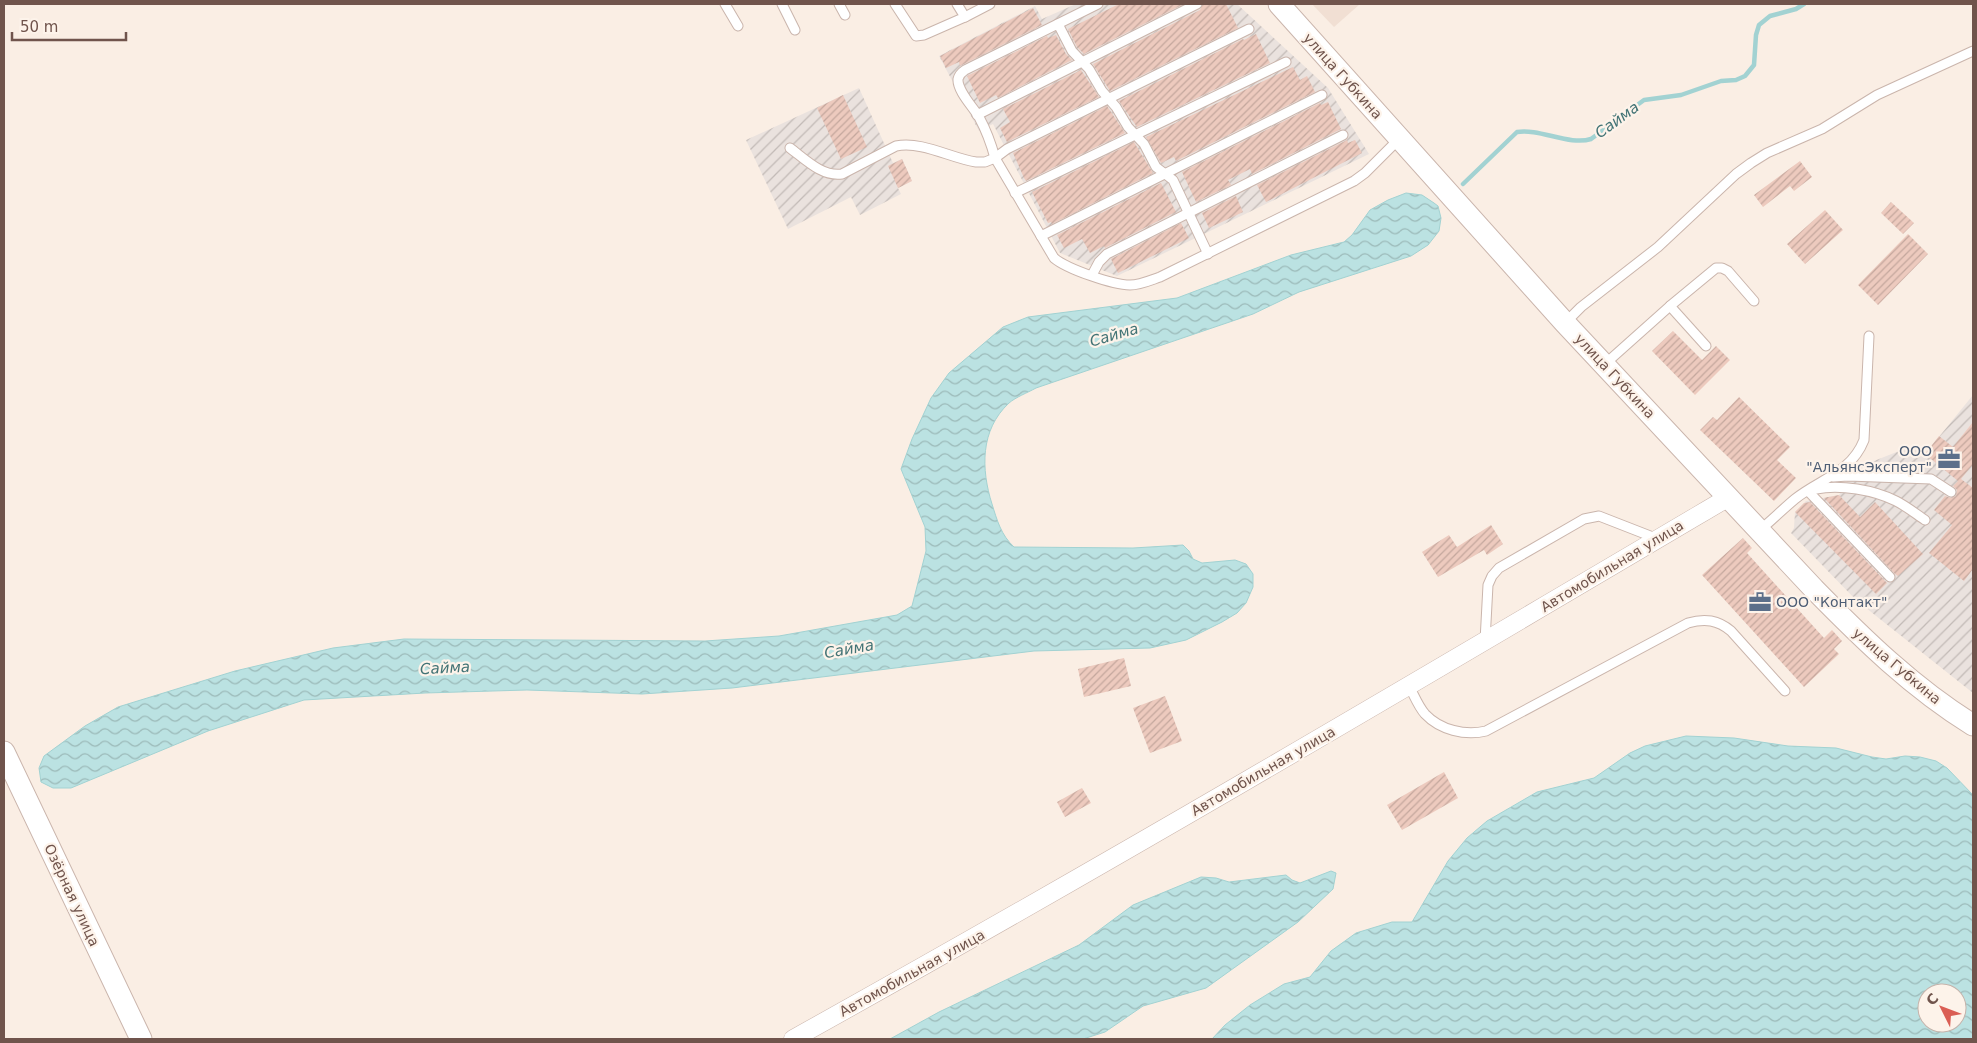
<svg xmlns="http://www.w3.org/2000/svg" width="1977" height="1043" font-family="'DejaVu Sans',sans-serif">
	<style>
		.residential { fill: #f1dfd3 }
		.industrial { fill: url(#industrial-furrows) }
		.water { fill: url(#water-waves); stroke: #a2d2d2; fill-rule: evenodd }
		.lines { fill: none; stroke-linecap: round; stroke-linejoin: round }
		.stream { stroke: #a2d2d2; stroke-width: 4.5 }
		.building { fill: url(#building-hatch) }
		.service-casing { stroke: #cab5ac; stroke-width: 11 }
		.minor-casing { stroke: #cab5ac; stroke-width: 19 }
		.tertiary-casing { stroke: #cab5ac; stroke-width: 23 }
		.service { stroke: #fff; stroke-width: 9 }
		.minor { stroke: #fff; stroke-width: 18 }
		.tertiary { stroke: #fff; stroke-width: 21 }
		.labels { text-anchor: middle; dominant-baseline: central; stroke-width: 4.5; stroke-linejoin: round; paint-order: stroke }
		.street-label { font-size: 14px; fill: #70544c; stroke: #fdf3ea }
		.service-label { font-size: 14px; fill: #4e5e75; stroke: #fdf3ea; text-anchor: end }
		.water-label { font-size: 15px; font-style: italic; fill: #427375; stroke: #fdf3ea }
	</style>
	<defs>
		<pattern id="industrial-furrows" width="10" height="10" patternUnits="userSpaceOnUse" patternTransform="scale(1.25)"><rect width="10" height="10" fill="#eae2de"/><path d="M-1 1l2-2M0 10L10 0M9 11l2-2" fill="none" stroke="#c2bab6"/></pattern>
		<pattern id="water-waves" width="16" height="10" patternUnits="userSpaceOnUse" patternTransform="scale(1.25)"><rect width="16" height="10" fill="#bbe2e2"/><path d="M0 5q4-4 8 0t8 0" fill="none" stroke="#9cbab9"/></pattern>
		<pattern id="building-hatch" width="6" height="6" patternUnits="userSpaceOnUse" patternTransform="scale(1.25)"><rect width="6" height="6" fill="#edcabe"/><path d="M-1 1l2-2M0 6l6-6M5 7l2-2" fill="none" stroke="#c4a79d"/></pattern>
	</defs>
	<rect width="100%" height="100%" fill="#faeee4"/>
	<path class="residential" d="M1312 4H1360L1334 27Z"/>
	<g class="industrial">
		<path d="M1076 4H1237L1328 88 1369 154 1117 276 1060 253 993 124 979 131 939 56 1035 6 1042 19Z"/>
		<path d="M859 88 893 163 902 159 912 181 898 188 901 194 860 215 851 197 788 229 746 140Z"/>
		<path d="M1973 395V693L1856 600 1791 533 1794 528 1795 512 1806 501 1839 495 1848 480 1849 471 1914 445 1925 454Z"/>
	</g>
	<g class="water">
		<path d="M1406 193 1422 195 1434 203 1438 206 1441 218 1439 231 1428 245 1411 256 1299 292 1253 314 1036 388C1027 393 1016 397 1009 403 980 430 981 469 992 504 997 520 1001 535 1014 547L1133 548 1183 545 1189 551 1193 559 1202 563 1235 560 1246 564 1253 574V587L1246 603 1237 613 1222 622 1186 640 1150 648 1034 651 732 688 642 694 527 690 425 693 304 700 208 731 71 788H53L41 782 39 768 44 756 85 726 118 707 235 671 333 648 404 639 705 641 779 636 897 615 912 606 926 551 925 527 901 469 912 439 931 398 949 373 1003 327 1028 317 1177 298 1291 255 1344 242 1352 235 1370 210 1388 200Z"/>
		<path d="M1686 736 1734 738 1788 746 1836 748 1872 757 1886 759 1905 756 1920 757 1936 761 1947 768 1973 795V1039H1212L1225 1025 1250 1005 1284 984 1310 977 1331 951 1356 933 1392 922H1412L1448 861 1467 838 1487 821 1537 792 1594 778 1630 753 1645 746ZM1927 993H1957V1023H1927Z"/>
		<path d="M1331 871 1336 873 1333 889 1298 922 1206 988 1143 1006 1105 1032 1083 1039H890L939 1012 1079 945 1133 905 1201 877 1216 878 1229 882 1286 875 1292 880 1300 883Z"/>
	</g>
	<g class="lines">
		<path class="stream" d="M1463 184 1517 132C1539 128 1570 146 1591 139L1644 100 1681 95 1721 81 1736 80 1745 76 1754 65 1756 35 1759 25 1770 16 1796 9 1804 4"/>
	</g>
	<g class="building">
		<path d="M1119 4H1184L1084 54 1077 47 1068 29Z"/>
		<path d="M1203 4H1226L1238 28 1110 91 1093 64 1200 10Z"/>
		<path d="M1033 8 1042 25 960 66 959 62 946 68 940 56Z"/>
		<path d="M1256 34 1270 63 1137 127 1119 101 1243 39 1244 40Z"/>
		<path d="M1056 35 1066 54 1072 60 998 98 996 95 980 103 967 76 1047 36 1048 38Z"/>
		<path d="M1293 67 1300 80 1307 76 1315 92 1176 161 1174 157 1161 163 1146 137Z"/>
		<path d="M1081 70 1099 97 1007 142 1000 128 1010 122 1003 109Z"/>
		<path d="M843 95 867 147 841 159 817 108Z"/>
		<path d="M1328 102 1341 129 1252 174 1250 169 1228 180 1231 185 1196 202 1182 172 1320 103 1321 105Z"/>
		<path d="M1107 106 1125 133 1026 181 1024 178 1013 153Z"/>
		<path d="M1347 140 1348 143 1355 140 1362 153 1266 202 1257 185Z"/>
		<path d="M1134 142 1153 173 1052 224 1051 222 1048 223 1032 192Z"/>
		<path d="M902 159 912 181 898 188 888 166Z"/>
		<path d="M1800 161 1812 177 1794 191 1790 186 1763 207 1754 195Z"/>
		<path d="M1161 183 1176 212 1105 248 1104 246 1090 253 1082 239 1064 248 1057 235Z"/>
		<path d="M1236 196 1243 212 1209 228 1202 213Z"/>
		<path d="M1891 202 1914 223 1903 234 1881 213Z"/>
		<path d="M1825 210 1843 230 1805 264 1787 244Z"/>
		<path d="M1181 223 1189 238 1118 273 1111 259Z"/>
		<path d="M1908 234 1928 254 1878 305 1858 285Z"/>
		<path d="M1673 331 1702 360 1716 346 1730 360 1695 395 1652 351Z"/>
		<path d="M1739 397 1790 447 1777 460 1796 478 1774 501 1700 430 1713 417 1717 420Z"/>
		<path d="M1973 422V464L1961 479 1973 488V569L1964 581 1929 553 1952 525 1934 510 1945 496 1951 498 1956 496 1957 490 1953 486 1958 481 1925 454 1939 436 1953 447Z"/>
		<path d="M1839 495 1860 517 1875 502 1923 554 1898 576 1895 574 1824 498Z"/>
		<path d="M1810 502 1887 583 1876 594 1795 512 1804 503Z"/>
		<path d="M1491 525 1503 544 1487 555 1484 550 1438 577 1422 552 1449 535 1457 547Z"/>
		<path d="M1743 538 1752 548 1747 553 1824 638 1832 630 1842 641 1834 649 1839 654 1804 687 1702 575Z"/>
		<path d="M1124 658 1131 686 1084 697 1078 669Z"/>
		<path d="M1165 696 1182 741 1150 753 1133 708Z"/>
		<path d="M1444 772 1458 798 1402 830 1387 805Z"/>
		<path d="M1082 788 1091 803 1065 817 1057 802Z"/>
	</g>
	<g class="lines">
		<defs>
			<g id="service">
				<path d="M725 4 738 26"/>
				<path d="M782 4 795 30"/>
				<path d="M839 4 845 15"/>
				<path d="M895 4 916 36 924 35 965 17 957 4"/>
				<path d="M1098 4 965 70C962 72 959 75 958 79 957 91 974 108 979 117 986 130 991 143 995 158L1007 149 1249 29"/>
				<path d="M965 17 990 4"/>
				<path d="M1058 24 1072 51 1089 69 1102 91 1116 107 1128 127 1144 144 1156 167 1173 180 1208 254"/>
				<path d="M977 115 1197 4"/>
				<path d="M790 148C805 159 822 177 842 174L896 146C923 141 950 158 976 162H985L995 158 1054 258C1067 269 1113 285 1130 285 1140 285 1151 280 1160 277L1354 181 1365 173 1399 139"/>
				<path d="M1015 193 1286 62"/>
				<path d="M1041 236 1322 95"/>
				<path d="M1092 275 1099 262 1107 254 1343 135"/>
				<path d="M1670 306 1706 346"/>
				<path d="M1565 323 1581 307 1658 247 1736 174 1751 163 1767 153 1822 129 1877 95 1973 51"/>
				<path d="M1605 364 1670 306 1716 268H1722L1728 271 1754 301"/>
				<path d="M1833 477 1848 476 1931 479 1951 492"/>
				<path d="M1816 489C1840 484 1874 490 1896 501 1906 506 1916 514 1925 520"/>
				<path d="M1808 491 1890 577"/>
				<path d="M1760 530C1772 520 1783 509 1795 499 1820 479 1851 473 1864 440L1869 336"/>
				<path d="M1485 641 1488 585 1492 576 1499 568 1584 519 1599 516 1658 539"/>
				<path d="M1409 686C1414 695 1418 706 1425 714 1440 730 1465 736 1486 731L1688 623C1705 618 1718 620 1731 631L1785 691"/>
			</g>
			<path id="minor" d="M793 1039C1108 864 1419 680 1729 497"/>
			<g id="tertiary">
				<path d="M1279 4 1565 323 1814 589C1863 639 1913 688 1973 725"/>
				<path d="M4 752 141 1039"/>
			</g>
		</defs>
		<use href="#service" class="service-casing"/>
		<use href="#minor" class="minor-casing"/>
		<use href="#tertiary" class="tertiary-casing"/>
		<use href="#service" class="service"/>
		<use href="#minor" class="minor"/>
		<use href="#tertiary" class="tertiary"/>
	</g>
	<defs>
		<symbol id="office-bare" viewBox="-9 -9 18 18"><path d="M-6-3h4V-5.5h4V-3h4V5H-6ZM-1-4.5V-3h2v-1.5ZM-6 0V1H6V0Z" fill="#5c6f8a" stroke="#fdf3ea" stroke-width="2.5" paint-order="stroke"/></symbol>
	</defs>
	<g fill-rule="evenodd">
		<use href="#office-bare" x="1933" y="443" width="32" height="32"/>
		<use href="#office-bare" x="1744" y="586" width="32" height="32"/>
	</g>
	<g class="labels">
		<g class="street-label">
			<text transform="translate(1343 76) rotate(48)">улица Губкина</text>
			<text transform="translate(1615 376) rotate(47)">улица Губкина</text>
			<text transform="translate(1612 566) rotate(-31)">Автомобильная улица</text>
			<text transform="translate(1897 666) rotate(40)">улица Губкина</text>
			<text transform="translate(1263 771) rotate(-30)">Автомобильная улица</text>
			<text transform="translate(72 895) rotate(65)">Озёрная улица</text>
			<text transform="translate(912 973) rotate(-29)">Автомобильная улица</text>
		</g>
		<g class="service-label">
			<text x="1932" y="451">ООО<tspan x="1932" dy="16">"АльянсЭксперт"</tspan></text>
			<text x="1776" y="602" text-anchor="start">ООО "Контакт"</text>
		</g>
		<g class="water-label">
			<text transform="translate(1617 120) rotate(-36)">Сайма</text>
			<text transform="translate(1114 335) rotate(-16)">Сайма</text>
			<text transform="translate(849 649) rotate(-10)">Сайма</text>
			<text transform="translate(445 668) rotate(-3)">Сайма</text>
		</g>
	</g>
	<rect width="1977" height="1043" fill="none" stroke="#70544c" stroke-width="10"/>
	<g transform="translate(1942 1008) rotate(312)"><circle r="24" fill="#fdf3ea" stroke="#c5b3ab"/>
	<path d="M0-4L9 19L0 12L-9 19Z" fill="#da5e54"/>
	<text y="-8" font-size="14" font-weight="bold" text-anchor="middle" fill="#70544c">С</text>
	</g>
	<path d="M12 32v8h114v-8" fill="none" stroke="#70544c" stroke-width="2.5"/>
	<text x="20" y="32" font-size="15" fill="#70544c" stroke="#fdf3ea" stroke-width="4" paint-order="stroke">50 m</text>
</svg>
